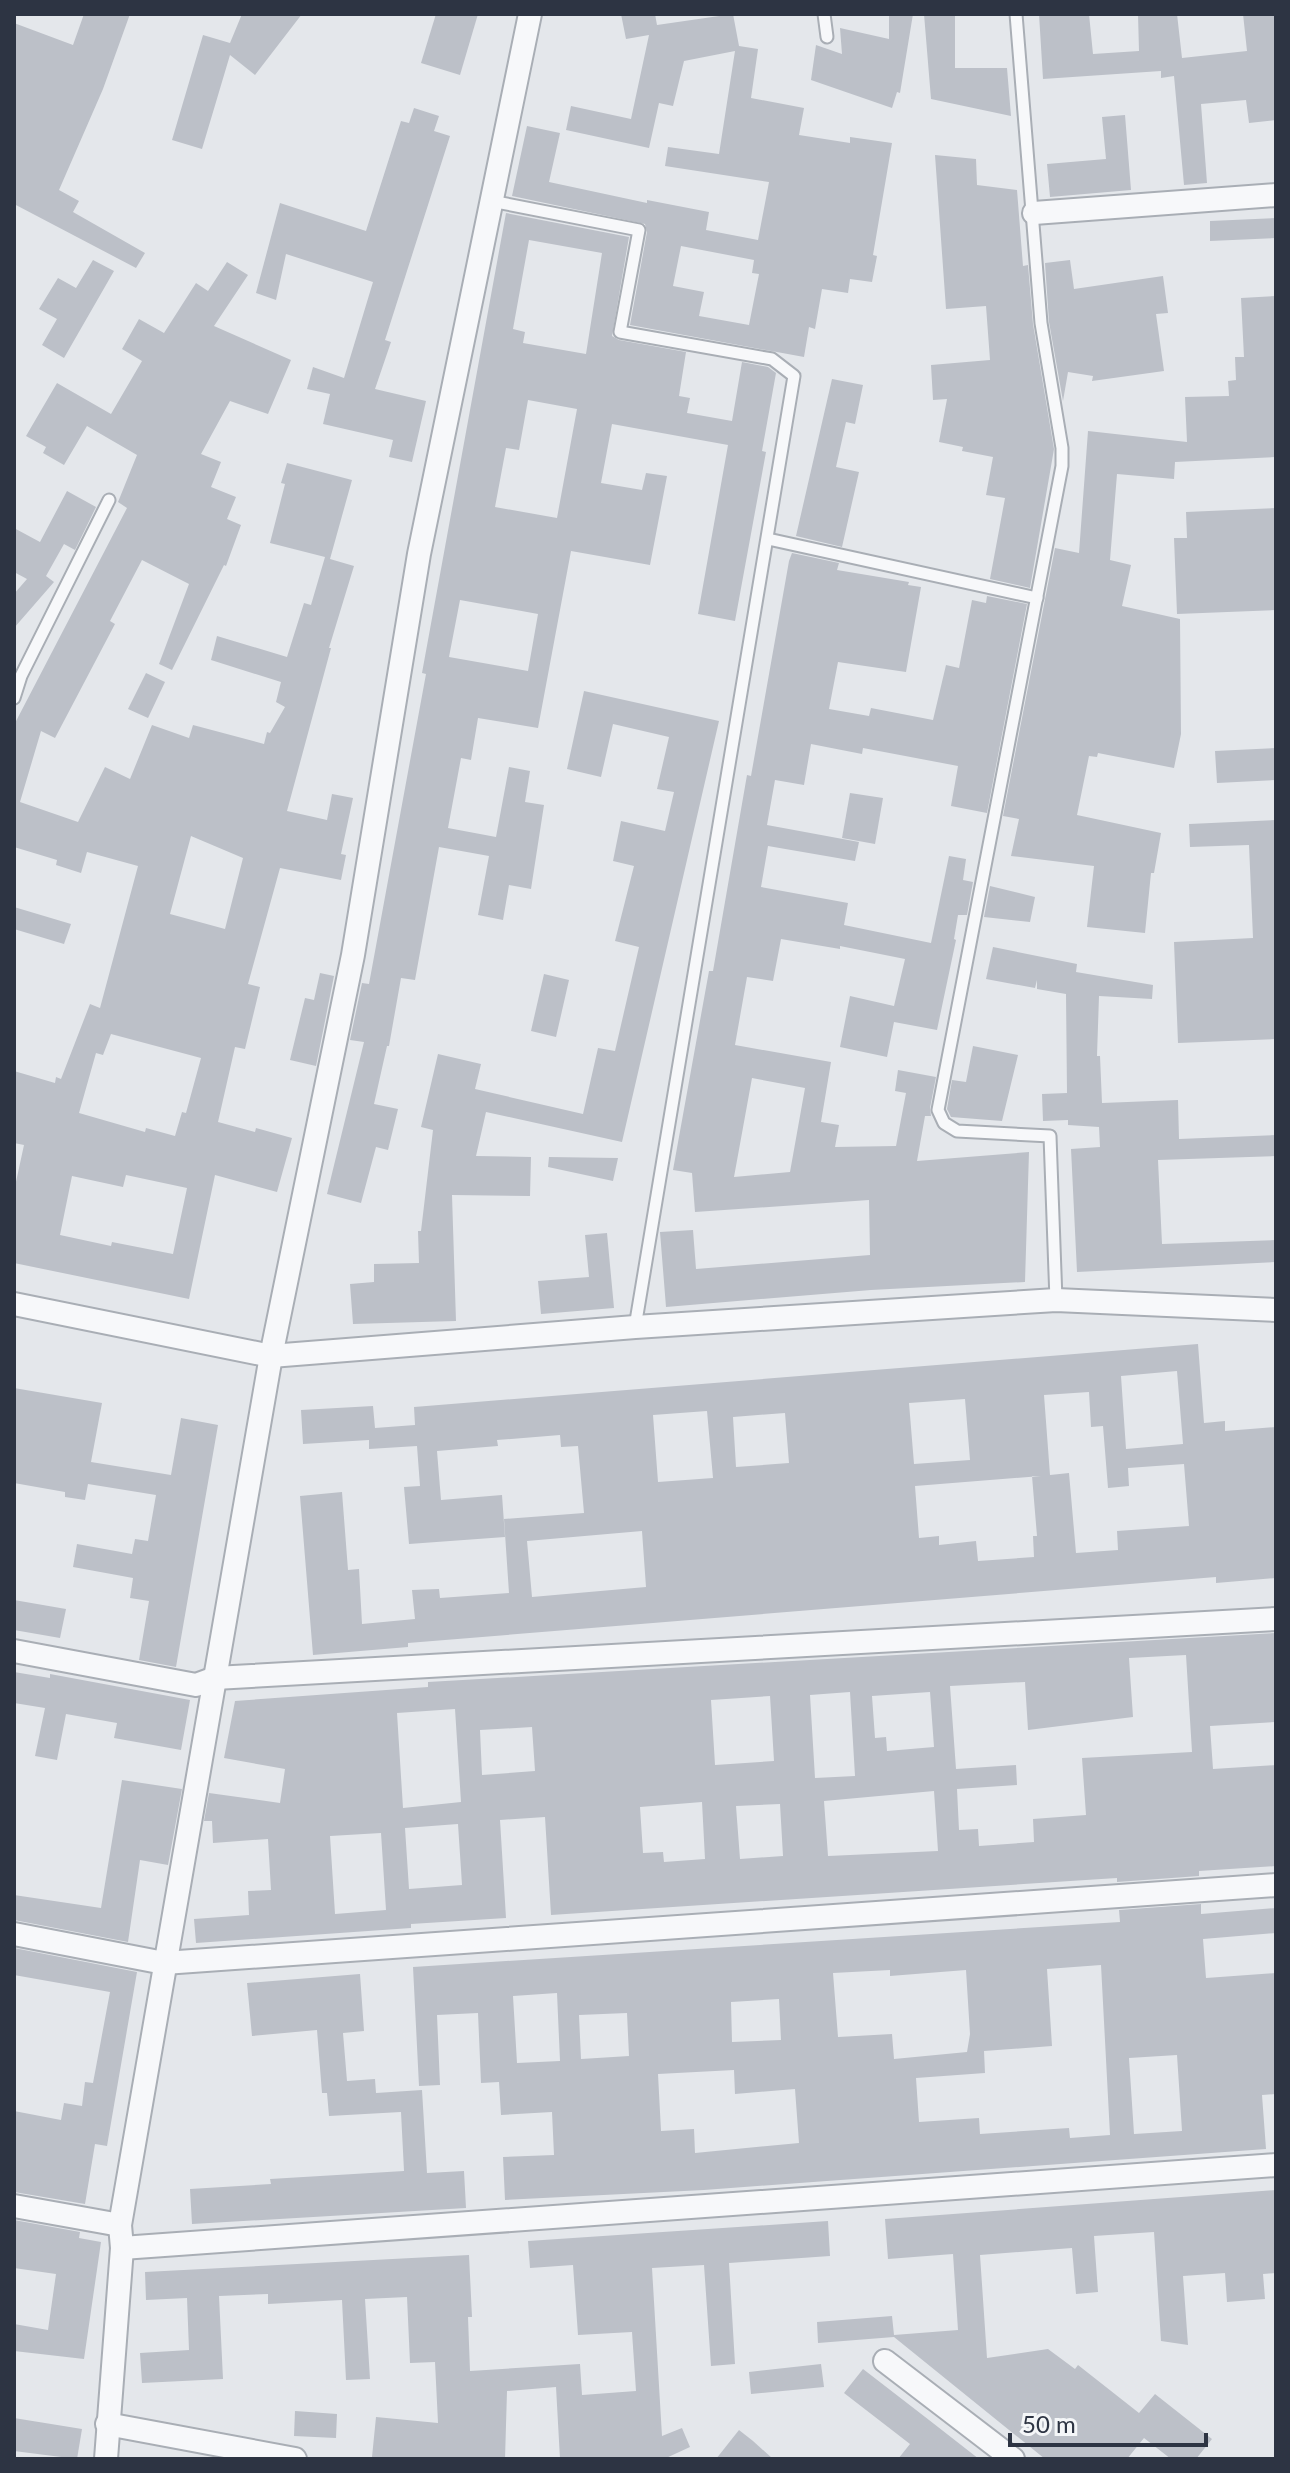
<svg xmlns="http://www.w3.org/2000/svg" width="1290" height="2473" font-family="Lato,sans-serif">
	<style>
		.building { fill: #bcc0c8; fill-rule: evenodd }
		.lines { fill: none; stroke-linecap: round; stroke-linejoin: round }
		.lane-casing { stroke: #a9aeb5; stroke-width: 15 }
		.street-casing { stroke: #a9aeb5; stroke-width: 26 }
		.lane { stroke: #f7f8fa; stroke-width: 11 }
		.street { stroke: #f7f8fa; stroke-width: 22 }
	</style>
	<rect width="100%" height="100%" fill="#e4e7eb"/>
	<g class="building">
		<path d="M84 14H130L103 89 59 190 79 201 73 212 145 253 136 268 14 204V23L73 45Z"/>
		<path d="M242 14H302L255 75 230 55 202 149 172 140 203 35 230 43Z"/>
		<path d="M436 14H478L460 75 421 63Z"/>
		<path d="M621 14H655L657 25 733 14 739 46 758 49 751 98 804 108 799 135 850 143V137L892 143 873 255 877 256 872 282 850 279 848 293 822 289 815 329 809 327 804 357 630 325 647 232 645 224 512 196 527 126 560 133 549 182 647 203V200L709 212 706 230 758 240 769 182 665 166 668 147 719 154 735 51 684 61 673 106 659 103 649 148 566 130 571 106 631 119 649 35 626 39ZM681 246 754 260 752 273 759 274 749 325 699 316 704 292 673 286Z"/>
		<path d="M889 14H913L900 93 897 92 892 108 811 80 816 45 842 54 840 28 889 39Z"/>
		<path d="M924 14H955V68H1007L1011 116 931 99Z"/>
		<path d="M1039 14H1089L1093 54 1139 51 1138 14H1177L1182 58 1247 51 1243 14H1276V120L1249 123 1246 100 1201 104 1207 183 1184 185 1174 76 1161 78V71L1043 79Z"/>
		<path d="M414 108 439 116 434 131 450 136 385 340 391 342 375 389 426 401 412 462 389 457 393 440 323 424 330 394 307 389 313 367 344 378 373 282 286 254 276 300 256 293 280 203 366 231 401 121 409 123Z"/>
		<path d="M1125 115 1131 190 1050 197 1047 164 1106 159 1102 117Z"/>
		<path d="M935 155 976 159 977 185 1017 190 1023 266 1028 265 1033 324 1054 449 1030 588 990 579 1005 498 986 495 993 457 962 451 963 447 939 442 947 399 933 400 931 365 990 360 986 306 946 309Z"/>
		<path d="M506 213 629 237 612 336 619 340 686 352 679 396 690 398 687 413 732 421 742 362 768 367 776 373 762 451 766 452 735 621 698 614 728 445 612 424 601 483 642 490 646 473 667 476 650 565 571 551 538 728 478 718 471 760 461 758 448 828 496 837 509 767 530 771 525 802 544 805 531 889 509 885 503 920 478 915 489 856 439 847 415 980 401 978 389 1046H387L374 1104 398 1109 388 1150 376 1147 361 1203 327 1194 364 1042 350 1040 362 983 369 984 426 674 422 673ZM529 240 602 253 586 354 523 343 525 332 513 329ZM528 400 577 409 557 518 495 507 506 448 519 450ZM460 600 538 614 528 671 449 657Z"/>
		<path d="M1276 218V238L1210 241V221Z"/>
		<path d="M93 260 114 271 64 358 42 345 57 319 39 309 58 278 76 288Z"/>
		<path d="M1070 260 1074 289 1163 276 1168 313 1156 314 1164 371 1092 381 1093 376 1068 372 1063 401 1049 322 1045 263Z"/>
		<path d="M227 262 248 275 214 326 291 360 268 414 230 401 201 454 221 462 211 487 236 497 227 519 241 525 226 566 224 565 172 670 159 664 189 584 142 560 110 621 115 624 55 738 41 731 20 802 78 822 105 767 130 779 152 725 189 738 193 725 264 744 267 732 270 733 285 707 276 702 281 682 211 660 217 636 287 657 304 603 311 605 325 557 270 543 285 484 281 483 287 463 352 480 330 559 354 566 329 648H331L287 811 327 820 332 794 353 798 341 854 346 855 341 880 280 868 248 984 260 987 245 1049 235 1047 218 1122 255 1132 256 1128 292 1138 277 1192 215 1175 189 1299 14 1263V1191L24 1145 14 1143V1071L55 1083 56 1077 61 1079 90 1004 100 1008 138 866 87 852 81 873 56 865 57 860 14 847V725L127 508 118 502 137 455 87 426 64 465 43 453 46 447 26 436 57 383 111 414 142 361 122 349 139 319 164 333 196 283 208 291ZM191 836 243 858 225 929 170 914ZM111 1034 201 1058 186 1113 182 1112 175 1136 146 1128 145 1132 79 1113 96 1053 103 1055ZM126 1175 187 1188 173 1254 112 1242 111 1246 60 1235 72 1176 123 1187Z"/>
		<path d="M1276 296V457L1175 462 1174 479 1117 474 1110 560 1131 565 1122 606 1180 619 1181 734 1174 768 1098 753 1097 757 1089 756 1077 815 1161 833 1154 873H1151L1145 933 1087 927 1094 866 1011 856 1019 819 1003 816 1055 548 1079 553 1088 431 1187 442 1185 397 1229 396 1228 381 1236 380 1235 357H1244L1241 298Z"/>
		<path d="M832 379 863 385 855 424 846 422 836 467 859 472 842 547 796 536Z"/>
		<path d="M67 491 96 507 75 550 64 544 46 576 54 582 14 628V594L27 579 14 572V528L40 542Z"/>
		<path d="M1276 508V610L1177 614 1174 538H1187L1186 512Z"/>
		<path d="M792 553 839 563 837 570 909 582 908 585 921 587 906 672 838 662 829 709 869 716 871 708 933 720 946 665 959 668 972 600 986 603 987 596 1027 604 987 813 951 806 958 766 863 748 862 754 811 744 804 785 775 780 767 825 859 842 855 861 768 846 761 887 848 903 844 925 931 943 949 856 966 859 963 880 973 882 967 915H958L954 939 956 940 937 1030 894 1022 887 1057 840 1047 850 996 894 1006 905 959 840 946V949L781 939 773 981 747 977 735 1045 831 1062 821 1122 839 1125 835 1147 896 1146 906 1093 895 1091 898 1070 936 1077 930 1108 931 1116H925L917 1161 1029 1152 1025 1282 871 1290 666 1307 660 1232 693 1230 696 1269 870 1255 869 1200 695 1212 692 1173 673 1170 709 971H713L747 775 751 776 789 561ZM752 1078 805 1088 790 1172 734 1177Z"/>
		<path d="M146 673 165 682 148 718 128 709Z"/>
		<path d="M584 691 719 721 622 1142 486 1112 476 1156 531 1157 530 1196 452 1195 456 1321 353 1324 350 1284 374 1282V1264L419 1263 418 1231H421L433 1130 421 1127 438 1054 481 1064 475 1089 583 1114 598 1048 615 1051 639 947 615 941 634 866 613 861 621 821 665 831 674 792 657 789 669 737 613 724 601 777 567 769Z"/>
		<path d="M1276 748V780L1217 783 1215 751Z"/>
		<path d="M850 793 883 798 875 844 842 838Z"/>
		<path d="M1276 820V1039L1178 1043 1174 942 1253 938 1249 845 1190 847 1189 824Z"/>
		<path d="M990 886 1035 897 1030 922 984 917Z"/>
		<path d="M14 907 71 924 64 944 14 929Z"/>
		<path d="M993 947 1077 964 1076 972 1153 985 1152 999 1099 996 1097 1056H1100L1102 1103 1178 1100 1179 1139 1276 1135V1156L1158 1160 1162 1244 1276 1240V1262L1077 1272 1071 1149 1100 1147 1099 1127 1068 1125V1120L1043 1121 1042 1094 1067 1093 1066 994 1037 989V980L1035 988 986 979Z"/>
		<path d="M320 973 334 976 316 1066 290 1060 305 998 314 1000Z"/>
		<path d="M544 974 569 980 556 1037 531 1031Z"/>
		<path d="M973 1046 1018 1055 1002 1121 951 1117 947 1109 952 1080 966 1082Z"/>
		<path d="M549 1157 618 1158 613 1181 548 1167Z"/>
		<path d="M607 1233 614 1308 541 1314 538 1281 589 1277 585 1235Z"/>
		<path d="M1198 1344 1204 1423 1225 1421V1431L1276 1427V1578L1216 1583V1577L408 1643V1647L313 1655 300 1496 342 1492 348 1570 359 1569 362 1624 415 1619 412 1590 439 1589 440 1598 509 1593 504 1519 584 1513 578 1446 561 1447 560 1435 497 1440 498 1446 437 1451 441 1500 502 1495 505 1537 409 1544 404 1487 420 1486 417 1446 369 1449V1440L303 1444 301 1410 373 1406 375 1428 415 1425 414 1407ZM1177 1371 1183 1444 1126 1449 1121 1376ZM1089 1392 1091 1427 1103 1426 1108 1488 1129 1486 1128 1468 1184 1464 1189 1526 1117 1531 1118 1550 1076 1553 1069 1473 1050 1475 1044 1395ZM965 1399 970 1460 914 1464 909 1403ZM707 1411 713 1478 658 1482 653 1415ZM785 1413 789 1463 736 1467 733 1417ZM1032 1476 1037 1536H1033L1034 1557 978 1561 976 1541 939 1545V1536L919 1538 915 1486 1041 1476ZM642 1531 646 1587 532 1597 527 1541Z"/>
		<path d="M14 1388 102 1403 91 1462 171 1475 181 1418 218 1425 176 1667 139 1660 149 1601 130 1598 133 1578 73 1567 77 1544 132 1554 135 1539 148 1541 156 1495 88 1484 85 1500 65 1497V1492L14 1483Z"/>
		<path d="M14 1600 66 1609 60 1638 14 1630Z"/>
		<path d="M1276 1633V1722L1210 1726 1213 1769 1276 1765V1866L1199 1871V1876L1117 1882V1878L551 1915 545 1817 500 1820 506 1918 411 1924V1928L196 1943 194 1919 249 1915 248 1891 271 1890 268 1839 213 1843 212 1821H204L209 1793 280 1803 285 1769 224 1758 235 1701 428 1687V1682ZM1186 1655 1192 1752 1082 1758 1086 1815 1033 1819 1034 1842 979 1846 978 1829 959 1830 957 1789 1017 1785 1016 1765 956 1769 950 1686 1025 1682 1028 1730 1133 1717 1129 1658ZM850 1692 855 1776 815 1778 810 1695ZM930 1692 934 1747 887 1751 886 1737 875 1738 872 1696ZM770 1696 774 1761 715 1765 711 1700ZM455 1709 461 1802 403 1808 397 1713ZM532 1727 535 1771 482 1775 480 1730ZM934 1791 938 1851 828 1856 824 1801ZM702 1802 705 1859 664 1862 663 1852 643 1853 640 1807ZM780 1804 783 1856 740 1859 736 1806ZM458 1824 462 1885 409 1889 405 1828ZM381 1833 386 1910 335 1914 330 1836Z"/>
		<path d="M14 1672 50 1678V1674L190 1700 181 1750 114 1738 117 1723 66 1714 57 1760 35 1756 45 1708 14 1703Z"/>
		<path d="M122 1780 182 1789 168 1865 140 1860 128 1942 14 1920V1895L101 1908Z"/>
		<path d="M1201 1904V1914L1276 1908V1933L1203 1939 1206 1978 1276 1973V2094L1262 2095 1266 2149 704 2190 505 2200 503 2157 554 2155 552 2112 501 2115 499 2082 481 2083 478 2013 437 2015 440 2085 419 2086 413 1967 1120 1922 1119 1910ZM1101 1965 1110 2135 1070 2138 1069 2128 980 2134 979 2118 919 2122 916 2078 985 2073 984 2051 1052 2046 1047 1969ZM890 1970V1976L966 1970 970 2034 967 2052 894 2059 892 2034 838 2037 833 1973ZM557 1993 560 2061 517 2063 513 1996ZM779 1999 781 2040 732 2042 731 2002ZM627 2013 629 2056 581 2059 579 2015ZM1177 2055 1182 2131 1134 2134 1129 2058ZM734 2070 735 2094 795 2089 799 2143 695 2153 694 2129 661 2131 658 2074Z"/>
		<path d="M14 1948 137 1972 107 2146 95 2144 85 2204 14 2192V2111L61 2120 64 2103 82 2106 85 2082 93 2083 110 1992 14 1975Z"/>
		<path d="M360 1974 364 2031 343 2033 347 2081 375 2079 376 2093 422 2090 427 2173 464 2171 466 2208 192 2224 190 2189 271 2184 270 2179 404 2171 401 2112 329 2116 327 2093H322L317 2030 252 2036 247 1983Z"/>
		<path d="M1276 2190V2273L1263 2274 1265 2299 1227 2302 1225 2273 1183 2276 1188 2345 1161 2341 1154 2232 1094 2236 1098 2292 1076 2294 1072 2248 980 2255 987 2358 1048 2349 1075 2369 1078 2365 1139 2413 1155 2394 1212 2439 1196 2459H1171L1144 2438 1127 2459H1045L894 2337 818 2343 817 2322 892 2316 894 2335 958 2330 953 2254 888 2259 885 2219Z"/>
		<path d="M14 2220 80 2232 79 2238 101 2242 84 2359 14 2351V2324L48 2330 56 2274 14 2268Z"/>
		<path d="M828 2221 830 2256 729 2263 735 2364 711 2366 704 2265 652 2268 662 2436 682 2428 690 2447 664 2459H560L556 2387 507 2391 505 2459 372 2457 376 2417 438 2423 435 2362 410 2363 407 2297 365 2299 370 2379 346 2380 342 2300 268 2304V2294L219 2296 223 2379 142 2383 140 2353 189 2350 187 2298 146 2300 145 2272 469 2255 472 2317H468L470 2371 580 2364 582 2395 636 2391 632 2332 578 2335 573 2265 530 2268 528 2241Z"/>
		<path d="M821 2364 824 2387 751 2394 749 2372Z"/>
		<path d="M863 2369 929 2420 979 2459H898L910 2444 844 2393Z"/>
		<path d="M295 2411 337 2414 336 2438 294 2436Z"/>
		<path d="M14 2418 82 2429 77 2459 14 2451Z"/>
		<path d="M739 2430 753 2441 773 2459H716Z"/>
	</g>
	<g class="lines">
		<defs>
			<g id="lane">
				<path d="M824 14 827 37"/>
				<path d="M1016 14 1041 323 1062 448V466L938 1110 944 1123 957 1131 1050 1136 1056 1300"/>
				<path d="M491 201 639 230 620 332 772 359 794 376 635 1327"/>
				<path d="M768 539 1037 598"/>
				<path d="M14 698 21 676 109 500"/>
			</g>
			<g id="street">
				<path d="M1034 213 1276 195"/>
				<path d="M14 1304 271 1356 635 1327 1056 1300 1276 1310"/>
				<path d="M14 1651 196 1685 215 1678 1276 1619"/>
				<path d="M14 1934 164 1963 1276 1885"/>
				<path d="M14 2206 120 2225"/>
				<path d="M122 2248 1276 2165"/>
				<path d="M885 2361 1013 2459"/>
				<path d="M107 2424 295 2459"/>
				<path d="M106 2459 122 2248 120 2225 271 1356 353 955 419 554 530 14"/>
			</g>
		</defs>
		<use href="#lane" class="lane-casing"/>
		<use href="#street" class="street-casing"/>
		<use href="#lane" class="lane"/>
		<use href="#street" class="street"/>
	</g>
	<rect width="1290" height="2473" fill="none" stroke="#2d3443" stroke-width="32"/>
	<path d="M1010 2433v12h196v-12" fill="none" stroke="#2d3443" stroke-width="4"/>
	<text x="1022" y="2433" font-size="24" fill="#2d3443" stroke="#f4f6f8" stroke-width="6" paint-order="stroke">50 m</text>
</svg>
